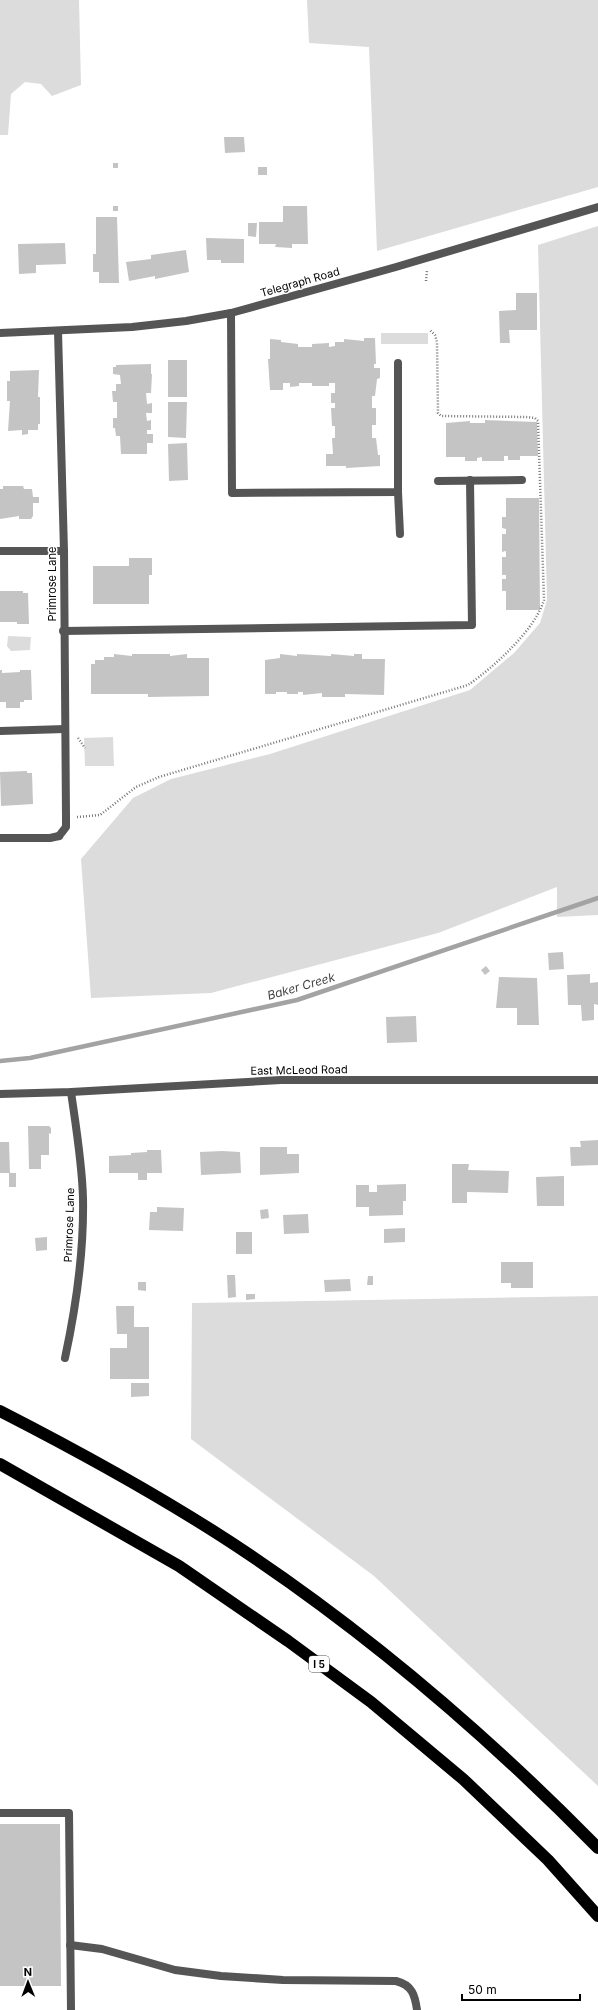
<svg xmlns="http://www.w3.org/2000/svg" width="598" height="2010" font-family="Inter,sans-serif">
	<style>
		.green { fill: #dcdcdc }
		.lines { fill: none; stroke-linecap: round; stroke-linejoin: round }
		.stream { stroke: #a3a3a3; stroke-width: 4.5 }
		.building { fill: #c4c4c4 }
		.path { stroke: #777; stroke-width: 2.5; stroke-dasharray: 1 2; stroke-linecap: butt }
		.service { stroke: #555; stroke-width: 8 }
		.minor { stroke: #555; stroke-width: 8 }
		.tertiary { stroke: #555; stroke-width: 8 }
		.motorway { stroke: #000; stroke-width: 12 }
		.labels { text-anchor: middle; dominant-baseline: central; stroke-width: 3; stroke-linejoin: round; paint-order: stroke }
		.shield { fill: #fff; stroke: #4c4c4c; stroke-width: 1 }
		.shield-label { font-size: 10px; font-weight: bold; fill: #000 }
		.street-label { font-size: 11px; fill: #000; stroke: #fff }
		.water-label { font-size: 12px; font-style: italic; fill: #444; stroke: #fff }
	</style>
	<rect width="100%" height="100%" fill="#fff"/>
	<g class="green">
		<path d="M0 0H79L81 85 52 96 41 84 25 82 11 94 8 135H0Z"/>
		<path d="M307 0H598V187L377 251 369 47 309 43Z"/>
		<path d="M598 226V915L557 917V887L438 933 211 993 91 998 81 859 133 798 171 779 270 754 470 690 514 653 540 623 547 600 538 245Z"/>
		<rect x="381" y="333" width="47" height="11"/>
		<path d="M8 636 31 637 30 650 11 651 7 646Z"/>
		<path d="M113 737 114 766H85L84 738Z"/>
		<path d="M598 1296V1786L374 1576 191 1439 192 1303Z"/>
	</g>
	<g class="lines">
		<path class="stream" d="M0 1061 30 1058 297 1000 598 898"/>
	</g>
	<g class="building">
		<path d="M224 137H244L245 152 225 153Z"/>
		<rect x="113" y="163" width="5" height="5"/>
		<rect x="258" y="167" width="9" height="8"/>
		<rect x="113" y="206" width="5" height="5"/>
		<path d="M283 206H307L308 244H292V248L275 247 276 244H259V222H283Z"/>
		<path d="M96 217H117L119 283H99V272H93V254H96Z"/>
		<path d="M248 223H257L256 237 248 236Z"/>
		<path d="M206 238 244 239V263H221V260H207Z"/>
		<path d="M65 243 66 264 36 265V273L19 274 18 244Z"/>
		<path d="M186 250 189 272 155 279V276L129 281 126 262 151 259V255Z"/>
		<path d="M516 293H537V330H509L510 343H500L499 311 516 310Z"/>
		<path d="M364 338H375L376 364H374V368H380V378L377 379 375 396H372V408H376V425H372V438H376L378 455H380V466L346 468V466H326V454H333L332 438H335V426H332L331 408H335V403H331V393H335V383H329V386H312V383H299V386L290 387V383H283V390H270L268 359H270V339L281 340V342L298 344V347H312V344L329 343V347L335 346V342H344V339L364 341Z"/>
		<rect x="168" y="360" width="19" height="37"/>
		<path d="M151 364V374H152L151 393H146L147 404 152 403V413H146L147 421 151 420V430H147V434H153V443H147V454H121L120 436H116L115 428H113V418H117V402H113L112 391H116V384H121L120 375 113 374V367H116V365Z"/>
		<path d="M39 370 38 397H40V424H38V430H28V434L22 435V430L8 431 10 401H7V381H10V371Z"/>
		<path d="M168 402H187L186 438 168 437Z"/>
		<path d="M485 420 537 422 538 456H520V460H508V456H504V461H482V457L477 458V461H465V457H446V423L470 421V423H485Z"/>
		<path d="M187 443 188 480 169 481 168 444Z"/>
		<path d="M3 486H23L24 489H32L33 497H39V503H33V516L31 519H19V516L0 519V489H3Z"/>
		<path d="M506 498H539L540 610H506V591H502V579H506V575H502V557H506V551L502 552V534H506V529L502 528V517H506Z"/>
		<path d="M129 558H152V575H149V604H93V566H129Z"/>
		<path d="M0 591H23V593H28L29 624H17V622H0Z"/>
		<path d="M114 654 132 656V654H170V656L187 654V658H209V696L148 697V694H91V664H95V660H104V657H114Z"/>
		<path d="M280 654 297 656V654L331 656V654L354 656V654H362V659H385L384 695 345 694V697H322V693L303 695V692H298V694H287V692H276V694H265V660L280 658Z"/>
		<path d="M0 670H2V673L20 672V670H31L32 700H24V702H20V708H6V702H0Z"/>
		<path d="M27 771V773H32L33 804 1 806 0 772Z"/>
		<path d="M563 952 564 969 549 970 548 953Z"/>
		<path d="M486 966 490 971 485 975 481 970Z"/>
		<path d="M590 974V983L598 982V1005L594 1004V1020L582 1021 581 1005H568L567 975Z"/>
		<path d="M499 977 537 978 539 1025H517V1008H496Z"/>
		<path d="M416 1016 417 1042 387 1043 386 1017Z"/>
		<path d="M28 1126H49L51 1128V1134L49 1133V1155H41V1169H29Z"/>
		<path d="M598 1140V1165L571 1166 570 1147H581L580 1141Z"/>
		<path d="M0 1142H9L10 1173H0Z"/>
		<path d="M260 1147H287V1154H299V1173L260 1175Z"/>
		<path d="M147 1150H161L162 1173H147V1180H138V1173H109V1156L131 1155V1153L147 1152Z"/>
		<path d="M222 1151 240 1152 241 1173 201 1175 200 1152Z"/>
		<path d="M452 1164H469L468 1170 509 1171 508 1193 467 1192V1203H452Z"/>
		<rect x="9" y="1173" width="7" height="14"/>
		<path d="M564 1176V1206H537L536 1177Z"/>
		<path d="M406 1184V1201H403V1215L369 1216V1207H356V1185H369V1192H377V1185Z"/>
		<path d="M157 1207 184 1208 183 1231 149 1230 150 1212H157Z"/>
		<path d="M268 1209 269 1218 261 1219 260 1210Z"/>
		<path d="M308 1214 309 1233 284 1234 283 1215Z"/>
		<path d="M405 1228V1242L384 1243V1229Z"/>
		<rect x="236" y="1232" width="16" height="22"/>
		<path d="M47 1237V1250L36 1251 35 1238Z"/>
		<path d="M501 1262H533V1288H511V1283H501Z"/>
		<path d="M227 1275H235L236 1297 228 1298Z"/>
		<path d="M368 1276H373V1285H367Z"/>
		<path d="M350 1279 351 1291 325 1292 324 1280Z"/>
		<path d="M138 1282H146V1291L138 1290Z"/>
		<path d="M246 1294H255V1299L246 1300Z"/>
		<path d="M116 1306H134V1327H149V1379H110V1348H127V1334H117Z"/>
		<path d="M131 1383H149V1396L131 1397Z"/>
		<path d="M0 1824H60L61 1986H0Z"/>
	</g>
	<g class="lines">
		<g class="path">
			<path d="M426 281 427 270"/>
			<path d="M78 738 85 748"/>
			<path d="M77 817 100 815 136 787 159 777 468 685C494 667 535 630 544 600L538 421 535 418 526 417 441 416 438 413 437 342 435 335 430 330"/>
		</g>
		<g class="service">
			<path d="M231 313 232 493 398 492V363"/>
			<path d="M438 481 522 480"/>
			<path d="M398 492 400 534"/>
			<path d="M0 551H64"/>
			<path d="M63 631 472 625 470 480"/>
			<path d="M0 731 65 729"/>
			<path d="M0 838H50L59 836"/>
			<path d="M0 1094 71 1092 281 1080H598"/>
			<path d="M0 1813H69L71 2010"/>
			<path d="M70 1945 102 1949 175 1970 221 1976 283 1980 396 1981C412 1985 415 1995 417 2010"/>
		</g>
		<g class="minor">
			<path d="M58 331 64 551 66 817V827L59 836"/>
			<path d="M65 1358C76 1307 84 1251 83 1198 82 1162 76 1127 71 1092"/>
		</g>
		<path class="tertiary" d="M0 333 132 327 186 321 231 313 396 267 598 207"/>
		<g class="motorway">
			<path d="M0 1411C86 1455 170 1501 250 1555 376 1640 491 1739 598 1848"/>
			<path d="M0 1464 179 1566 288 1641 371 1702 463 1779 548 1860 598 1916"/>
		</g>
	</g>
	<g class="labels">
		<rect class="shield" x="309" y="1656" width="20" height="16" rx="3"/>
		<g class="shield-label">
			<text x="319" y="1664">I 5</text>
		</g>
		<g class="street-label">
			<text transform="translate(300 282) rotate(-16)">Telegraph Road</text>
			<text transform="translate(52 584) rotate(-90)">Primrose Lane</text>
			<text transform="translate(299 1070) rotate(-1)">East McLeod Road</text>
			<text transform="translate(69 1225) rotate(-88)">Primrose Lane</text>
		</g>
		<g class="water-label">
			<text transform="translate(301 986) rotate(-16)">Baker Creek</text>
		</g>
	</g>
	<g transform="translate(28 1982) rotate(359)" stroke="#ffffff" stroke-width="3" paint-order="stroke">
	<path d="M0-3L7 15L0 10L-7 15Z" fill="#000000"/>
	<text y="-6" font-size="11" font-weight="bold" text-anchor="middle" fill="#000000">N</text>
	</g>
	<path d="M462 1994v6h118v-6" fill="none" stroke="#000000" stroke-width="2"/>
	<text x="468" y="1994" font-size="12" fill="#000000" stroke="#ffffff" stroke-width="3" paint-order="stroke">50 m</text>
</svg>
